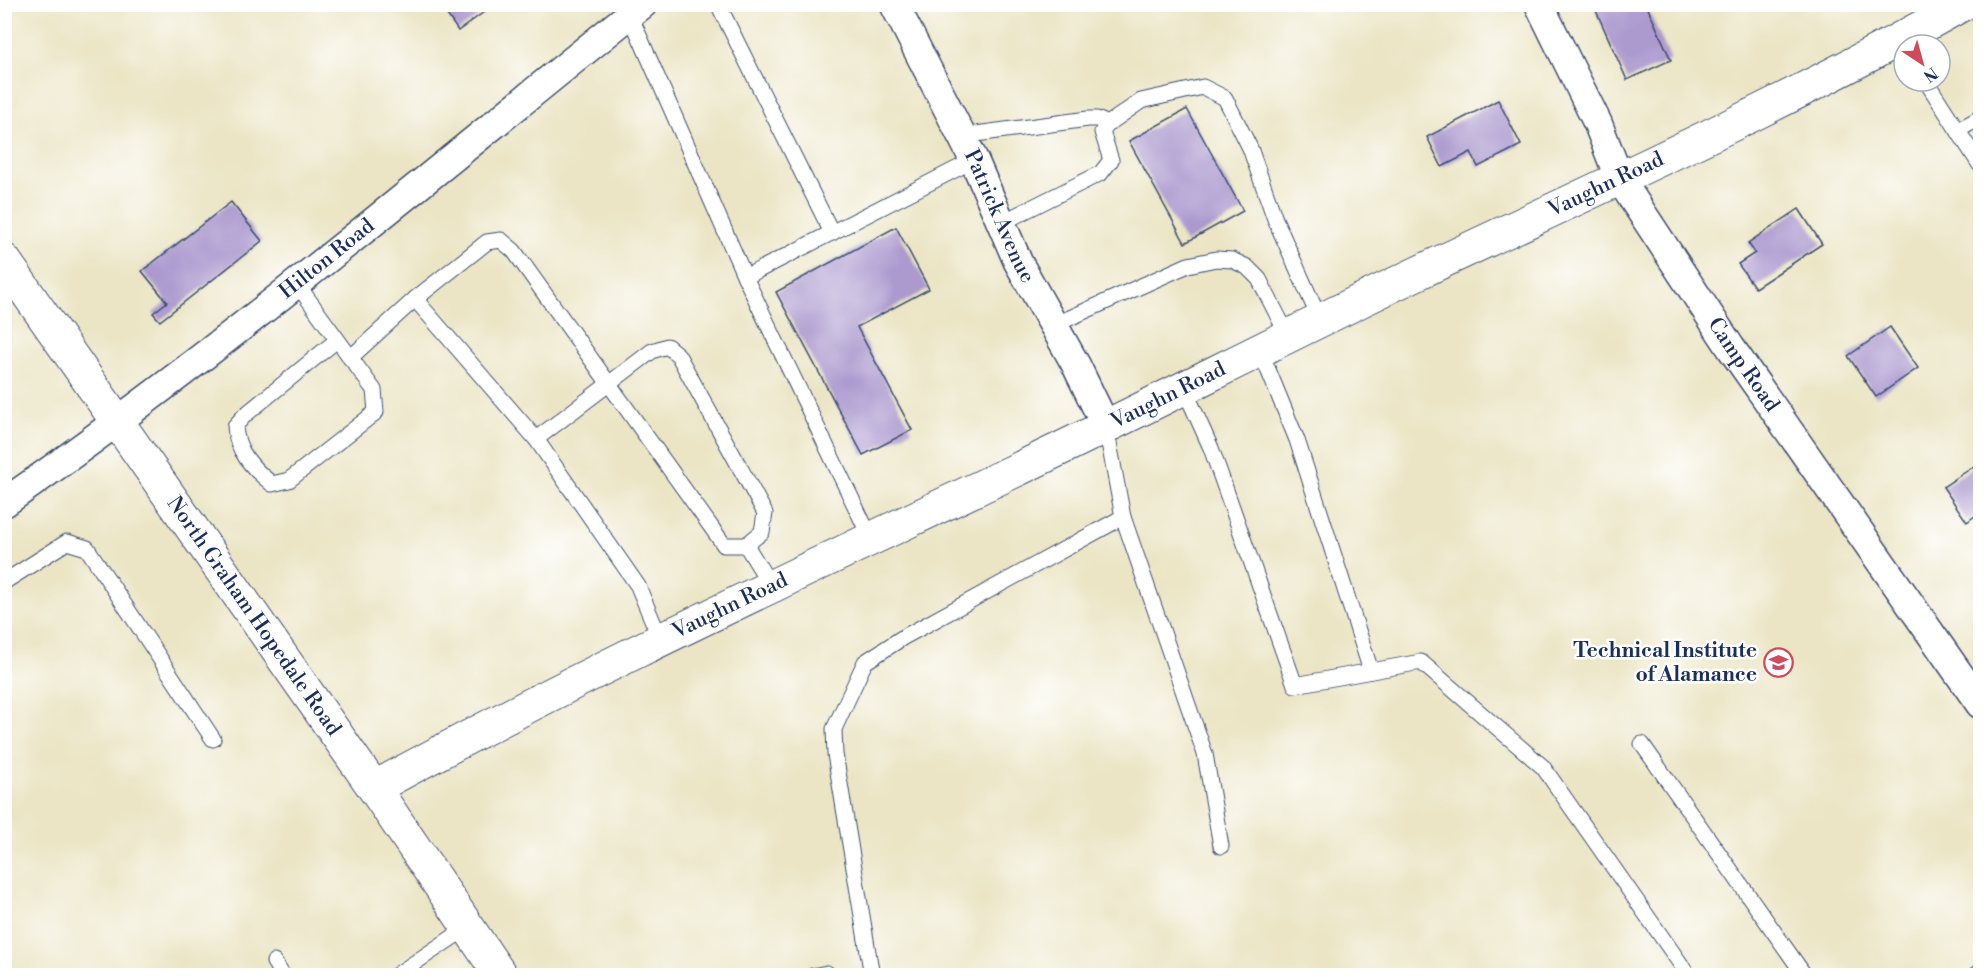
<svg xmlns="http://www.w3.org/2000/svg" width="1985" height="980" font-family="'Libre Bodoni',serif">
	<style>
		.building { fill: #ac9acf }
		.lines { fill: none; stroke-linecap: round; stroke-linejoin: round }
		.service-casing { stroke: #3a4a6d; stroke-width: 17 }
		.minor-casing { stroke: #3a4a6d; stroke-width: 31 }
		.tertiary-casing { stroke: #3a4a6d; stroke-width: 35 }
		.service { stroke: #fff; stroke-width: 15 }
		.minor { stroke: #fff; stroke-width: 28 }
		.tertiary { stroke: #fff; stroke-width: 33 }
		.labels { text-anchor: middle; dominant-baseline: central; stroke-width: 5; stroke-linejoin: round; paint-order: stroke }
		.street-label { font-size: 21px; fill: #1b2f5e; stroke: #fff }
		.poi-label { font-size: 21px; font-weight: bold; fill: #1b2f5e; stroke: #fff; text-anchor: end }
	</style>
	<rect width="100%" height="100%" fill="#fff"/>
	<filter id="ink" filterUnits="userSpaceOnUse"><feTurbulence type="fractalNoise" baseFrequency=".0167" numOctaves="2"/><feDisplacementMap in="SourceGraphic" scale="12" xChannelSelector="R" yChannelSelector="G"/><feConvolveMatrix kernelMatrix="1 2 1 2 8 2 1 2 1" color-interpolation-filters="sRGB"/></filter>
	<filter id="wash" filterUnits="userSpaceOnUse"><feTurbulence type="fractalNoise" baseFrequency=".008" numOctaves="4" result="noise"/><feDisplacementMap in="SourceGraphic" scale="24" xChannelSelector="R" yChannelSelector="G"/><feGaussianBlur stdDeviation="1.35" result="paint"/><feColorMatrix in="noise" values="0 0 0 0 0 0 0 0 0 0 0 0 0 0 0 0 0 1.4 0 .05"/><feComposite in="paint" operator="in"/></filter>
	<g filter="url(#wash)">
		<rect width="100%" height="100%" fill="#ebe5c5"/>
		<g id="blocks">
			<g class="building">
				<path d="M440 4H495L458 31Z"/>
				<path d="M1593 4H1646L1671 60 1627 80Z"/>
				<path d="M1498 100 1521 145 1478 167 1471 152 1442 167 1427 137Z"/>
				<path d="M1187 109 1243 211 1185 243 1129 141Z"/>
				<path d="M231 202 262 241 160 321 153 313 167 302 142 271Z"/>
				<path d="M1799 209 1822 244 1755 288 1738 264 1755 253 1748 243Z"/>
				<path d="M896 227 929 289 857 327 912 430 863 455 776 292Z"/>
				<path d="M1890 327 1918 368 1876 397 1848 356Z"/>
				<path d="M1973 467 1980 478V512L1967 522 1943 487Z"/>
			</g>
		</g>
	</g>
	<g filter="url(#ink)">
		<use href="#blocks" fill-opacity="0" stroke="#3a4a6d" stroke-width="1.5"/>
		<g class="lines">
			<defs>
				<g id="service">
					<path d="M718 4 832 233"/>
					<path d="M630 15 745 277 871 539"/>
					<path d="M1926 81 1980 165"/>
					<path d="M1958 130 1980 118"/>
					<path d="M961 136 1088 119H1097L1108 124"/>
					<path d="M1001 223 1101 173 1111 160 1102 132 1108 124 1141 101 1203 87 1225 98 1250 148 1275 219 1320 320"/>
					<path d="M745 277 974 160"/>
					<path d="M297 284 374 390 376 412 289 480 272 484C253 469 236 451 235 426L245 415 337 340"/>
					<path d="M415 299 487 242 501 240 514 251 724 545H746L771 586"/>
					<path d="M1054 325 1188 265 1216 259 1232 260 1247 267 1259 279 1288 336"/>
					<path d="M1260 350 1297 440 1371 671"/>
					<path d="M350 358 415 299 536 439 638 586 661 641"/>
					<path d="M1184 388 1211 448 1295 685 1421 662 1543 767 1689 976"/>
					<path d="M1106 427 1123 517 1205 754 1221 846"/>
					<path d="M536 439 652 351 667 346 678 355 765 513 762 532 746 545"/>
					<path d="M4 582 67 542 87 548 213 739"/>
					<path d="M1642 744 1805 976"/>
					<path d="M274 962 283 976"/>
					<path d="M395 976 468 927"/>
					<path d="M812 976 827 973 830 976"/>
					<path d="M872 976 835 754 834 729 865 662 902 638 1123 517"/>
					<path d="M1975 976 1980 972"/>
				</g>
				<g id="minor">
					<path id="s1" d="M894 4 974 160 1018 262 1076 365 1106 427"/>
					<path id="s2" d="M1539 4 1598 124 1619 178 1731 348 1980 704"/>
					<path id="s3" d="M4 503C226 348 432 173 643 4"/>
				</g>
				<g id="tertiary">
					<path id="s4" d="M4 260 374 788 501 976"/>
					<path id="s5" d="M374 788C582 673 798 574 1012 472 1149 407 1283 337 1420 272 1602 186 1787 104 1963 4"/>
				</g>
			</defs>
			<use href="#service" class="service-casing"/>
			<use href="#minor" class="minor-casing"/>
			<use href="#tertiary" class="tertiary-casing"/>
			<use href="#service" class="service"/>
			<use href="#minor" class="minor"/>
			<use href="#tertiary" class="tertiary"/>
		</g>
	</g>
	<defs>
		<symbol id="school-ring" viewBox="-11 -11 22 22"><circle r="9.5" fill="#fff" stroke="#d1495b" stroke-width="1.5"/><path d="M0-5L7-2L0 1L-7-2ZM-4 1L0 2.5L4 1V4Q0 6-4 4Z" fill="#d1495b"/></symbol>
	</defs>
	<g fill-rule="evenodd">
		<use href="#school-ring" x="1762" y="646" width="33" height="33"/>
	</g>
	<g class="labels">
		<g class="street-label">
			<text stroke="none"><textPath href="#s5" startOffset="1372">Vaughn Road</textPath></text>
			<text stroke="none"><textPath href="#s1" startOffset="237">Patrick Avenue</textPath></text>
			<text stroke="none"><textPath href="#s3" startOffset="405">Hilton Road</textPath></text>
			<text stroke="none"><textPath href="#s2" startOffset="416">Camp Road</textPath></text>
			<text stroke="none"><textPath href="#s5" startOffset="886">Vaughn Road</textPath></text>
			<text stroke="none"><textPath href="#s5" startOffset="400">Vaughn Road</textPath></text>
			<text stroke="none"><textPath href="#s4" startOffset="435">North Graham Hopedale Road</textPath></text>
		</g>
		<g class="poi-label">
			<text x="1757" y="651">Technical Institute<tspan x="1757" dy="24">of Alamance</tspan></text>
		</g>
	</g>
	<rect width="1985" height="980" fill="none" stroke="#fff" stroke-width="24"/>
	<g transform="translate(1922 63) rotate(144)"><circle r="28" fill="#ffffff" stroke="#a4acbf" stroke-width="1.5"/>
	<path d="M0-4.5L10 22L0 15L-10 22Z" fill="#d1495b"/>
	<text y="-9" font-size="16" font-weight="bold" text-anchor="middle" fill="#1b2f5e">N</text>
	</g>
</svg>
